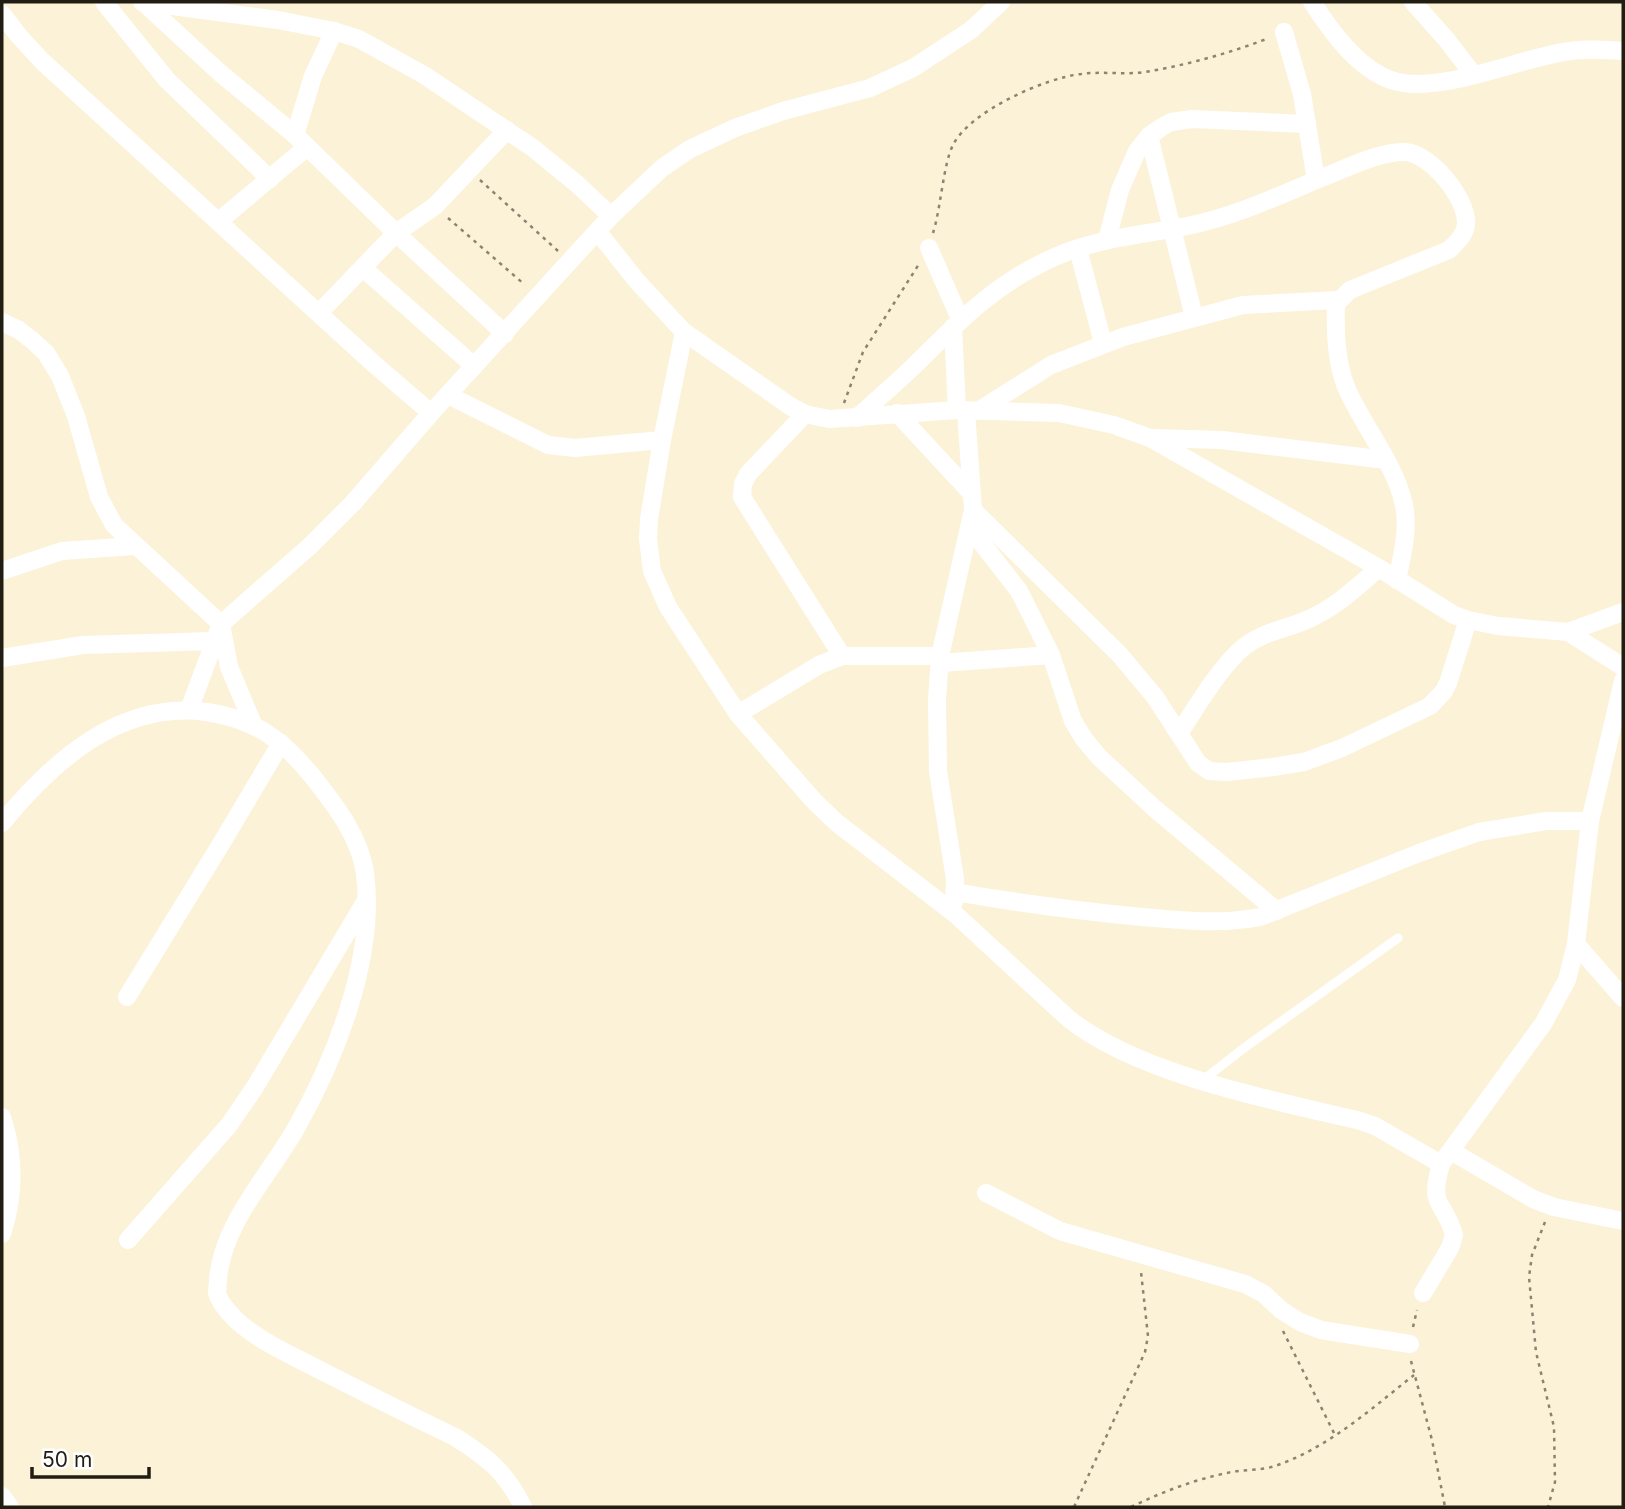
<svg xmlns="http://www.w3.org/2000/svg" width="1625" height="1509" font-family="Inter,sans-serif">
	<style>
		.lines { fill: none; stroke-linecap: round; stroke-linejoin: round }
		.path { stroke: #8b8472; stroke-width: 2.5; stroke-dasharray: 3.5 5; stroke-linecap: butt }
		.lane { stroke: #fff; stroke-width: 9 }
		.street { stroke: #fff; stroke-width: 18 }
	</style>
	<rect width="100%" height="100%" fill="#fcf2d7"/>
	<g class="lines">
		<g class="path">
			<path d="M480 180 558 251"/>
			<path d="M448 218 525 285"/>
			<path d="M933 233C941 208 943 165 953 145 970 111 1045 78 1081 74 1102 71 1124 75 1145 72 1187 65 1230 53 1269 38"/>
			<path d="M844 403 863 352 919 264"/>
			<path d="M1545 1222 1532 1255 1529 1277 1536 1352 1554 1427 1555 1482 1548 1507"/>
			<path d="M1413 1327 1417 1310"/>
			<path d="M1283 1331 1335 1435"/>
			<path d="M1411 1361 1432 1440 1445 1507"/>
			<path d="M1074 1507 1145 1352 1148 1336 1141 1272"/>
			<path d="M1131 1507C1162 1492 1193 1480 1227 1473 1242 1469 1260 1471 1275 1466 1328 1448 1371 1409 1414 1375"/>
		</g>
		<path class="lane" d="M1203 1080 1244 1048 1398 938"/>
		<g class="street">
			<path d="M104 2 167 80 270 179"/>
			<path d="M142 2 278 20 334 31 359 39 424 75 533 148 577 184 611 216"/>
			<path d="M143 2 219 72 295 135"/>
			<path d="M1312 2C1331 31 1357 68 1391 80 1436 96 1517 59 1564 52 1583 48 1604 50 1623 51"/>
			<path d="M1413 2 1446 39 1473 74"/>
			<path d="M2 14 19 36 42 61 374 364 431 413"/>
			<path d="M334 31 313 76 295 135 396 233 505 334"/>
			<path d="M1149 136 1194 317"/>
			<path d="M1316 180C1341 171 1379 151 1405 152 1430 153 1467 198 1466 223 1466 234 1457 242 1449 250L1350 290 1336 304C1335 331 1336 364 1347 389 1364 428 1395 463 1404 505 1409 530 1402 556 1397 580"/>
			<path d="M219 221 307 147"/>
			<path d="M598 232 636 280 684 332 790 406 805 414 829 419 957 410 1059 413 1114 425 1150 438 1379 568 1454 615 1468 620 1498 626 1568 632 1623 667"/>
			<path d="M1107 240 1120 190 1137 151 1149 136 1162 127 1171 122 1192 119 1307 124"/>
			<path d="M929 248 960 319"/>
			<path d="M1078 249 1103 343"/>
			<path d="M363 268 474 366"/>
			<path d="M319 313 396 233 435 206 507 130"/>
			<path d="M2 322 19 330 33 341 46 353 60 376 76 416 99 497 114 525 221 624 229 667 253 724"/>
			<path d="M953 327 957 410"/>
			<path d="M684 332 662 440 649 519 648 539 652 571 668 607 738 714 814 801 837 823 954 913 1069 1019C1138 1074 1271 1100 1357 1120L1375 1126 1441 1164"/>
			<path d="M448 395 548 445 575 448 662 440"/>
			<path d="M978 411 1051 365 1123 337 1243 305 1338 300"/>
			<path d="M897 413 972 494"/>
			<path d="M805 414 748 474 743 484 742 497 842 656"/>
			<path d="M857 418C877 399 899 381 919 361 963 317 999 281 1057 256 1098 238 1143 235 1187 226 1232 217 1274 198 1316 180L1302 94 1284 32"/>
			<path d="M1153 438 1222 440 1386 460"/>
			<path d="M973 510 1120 655 1155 697 1198 763 1209 771 1227 772 1273 767 1304 762 1342 748 1430 706 1444 691 1448 683 1468 620"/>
			<path d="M970 528 1019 591 1051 655 1073 721 1084 739 1099 757 1154 808 1277 911"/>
			<path d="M2 571 62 551 135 546"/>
			<path d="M1568 632 1623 612"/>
			<path d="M2 658 83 645 214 641"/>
			<path d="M940 663 1051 655"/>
			<path d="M189 710 221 624 310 546 353 503 431 413 611 216 662 168 690 149 735 128 783 111 870 88 913 68 971 30 1001 2"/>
			<path d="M738 714 819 665 842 656H940"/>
			<path d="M1180 732C1197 706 1221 665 1245 646 1265 631 1287 629 1309 619 1336 607 1357 587 1379 568"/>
			<path d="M2 823C53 761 120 700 207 712 256 720 282 739 313 777 335 805 360 837 365 873 376 957 336 1058 295 1130 268 1177 222 1224 218 1280 218 1281 217 1292 217 1293 220 1304 234 1319 243 1326 264 1343 289 1354 312 1366 359 1390 407 1414 455 1437 487 1457 506 1472 523 1507"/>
			<path d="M955 892C1017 903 1079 911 1142 917 1182 920 1220 925 1260 917L1419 853 1479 832 1546 821H1590"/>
			<path d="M954 902 955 879 938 771 937 700 940 656 973 510 966 411"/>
			<path d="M1576 944 1623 998"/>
			<path d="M127 997 221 844 281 743"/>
			<path d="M2 1117C15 1157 15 1194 2 1234"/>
			<path d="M1451 1151 1533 1199 1554 1207 1623 1221"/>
			<path d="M986 1193 1060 1231 1245 1284 1264 1294 1281 1310 1300 1322 1321 1330 1410 1344"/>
			<path d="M128 1240 229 1125 255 1087 365 902"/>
			<path d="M1423 1293 1450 1248 1454 1235C1444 1199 1428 1209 1441 1164L1543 1024 1567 980 1576 944 1590 821 1623 681"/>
			<path d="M2 1496 10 1507"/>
		</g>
	</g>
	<rect width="1625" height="1509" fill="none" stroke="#211d13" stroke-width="7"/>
	<path d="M32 1467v10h117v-10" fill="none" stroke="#211d13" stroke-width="3.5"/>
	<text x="42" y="1467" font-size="21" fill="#211d13" stroke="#ffffff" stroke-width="5" paint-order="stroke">50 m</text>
</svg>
